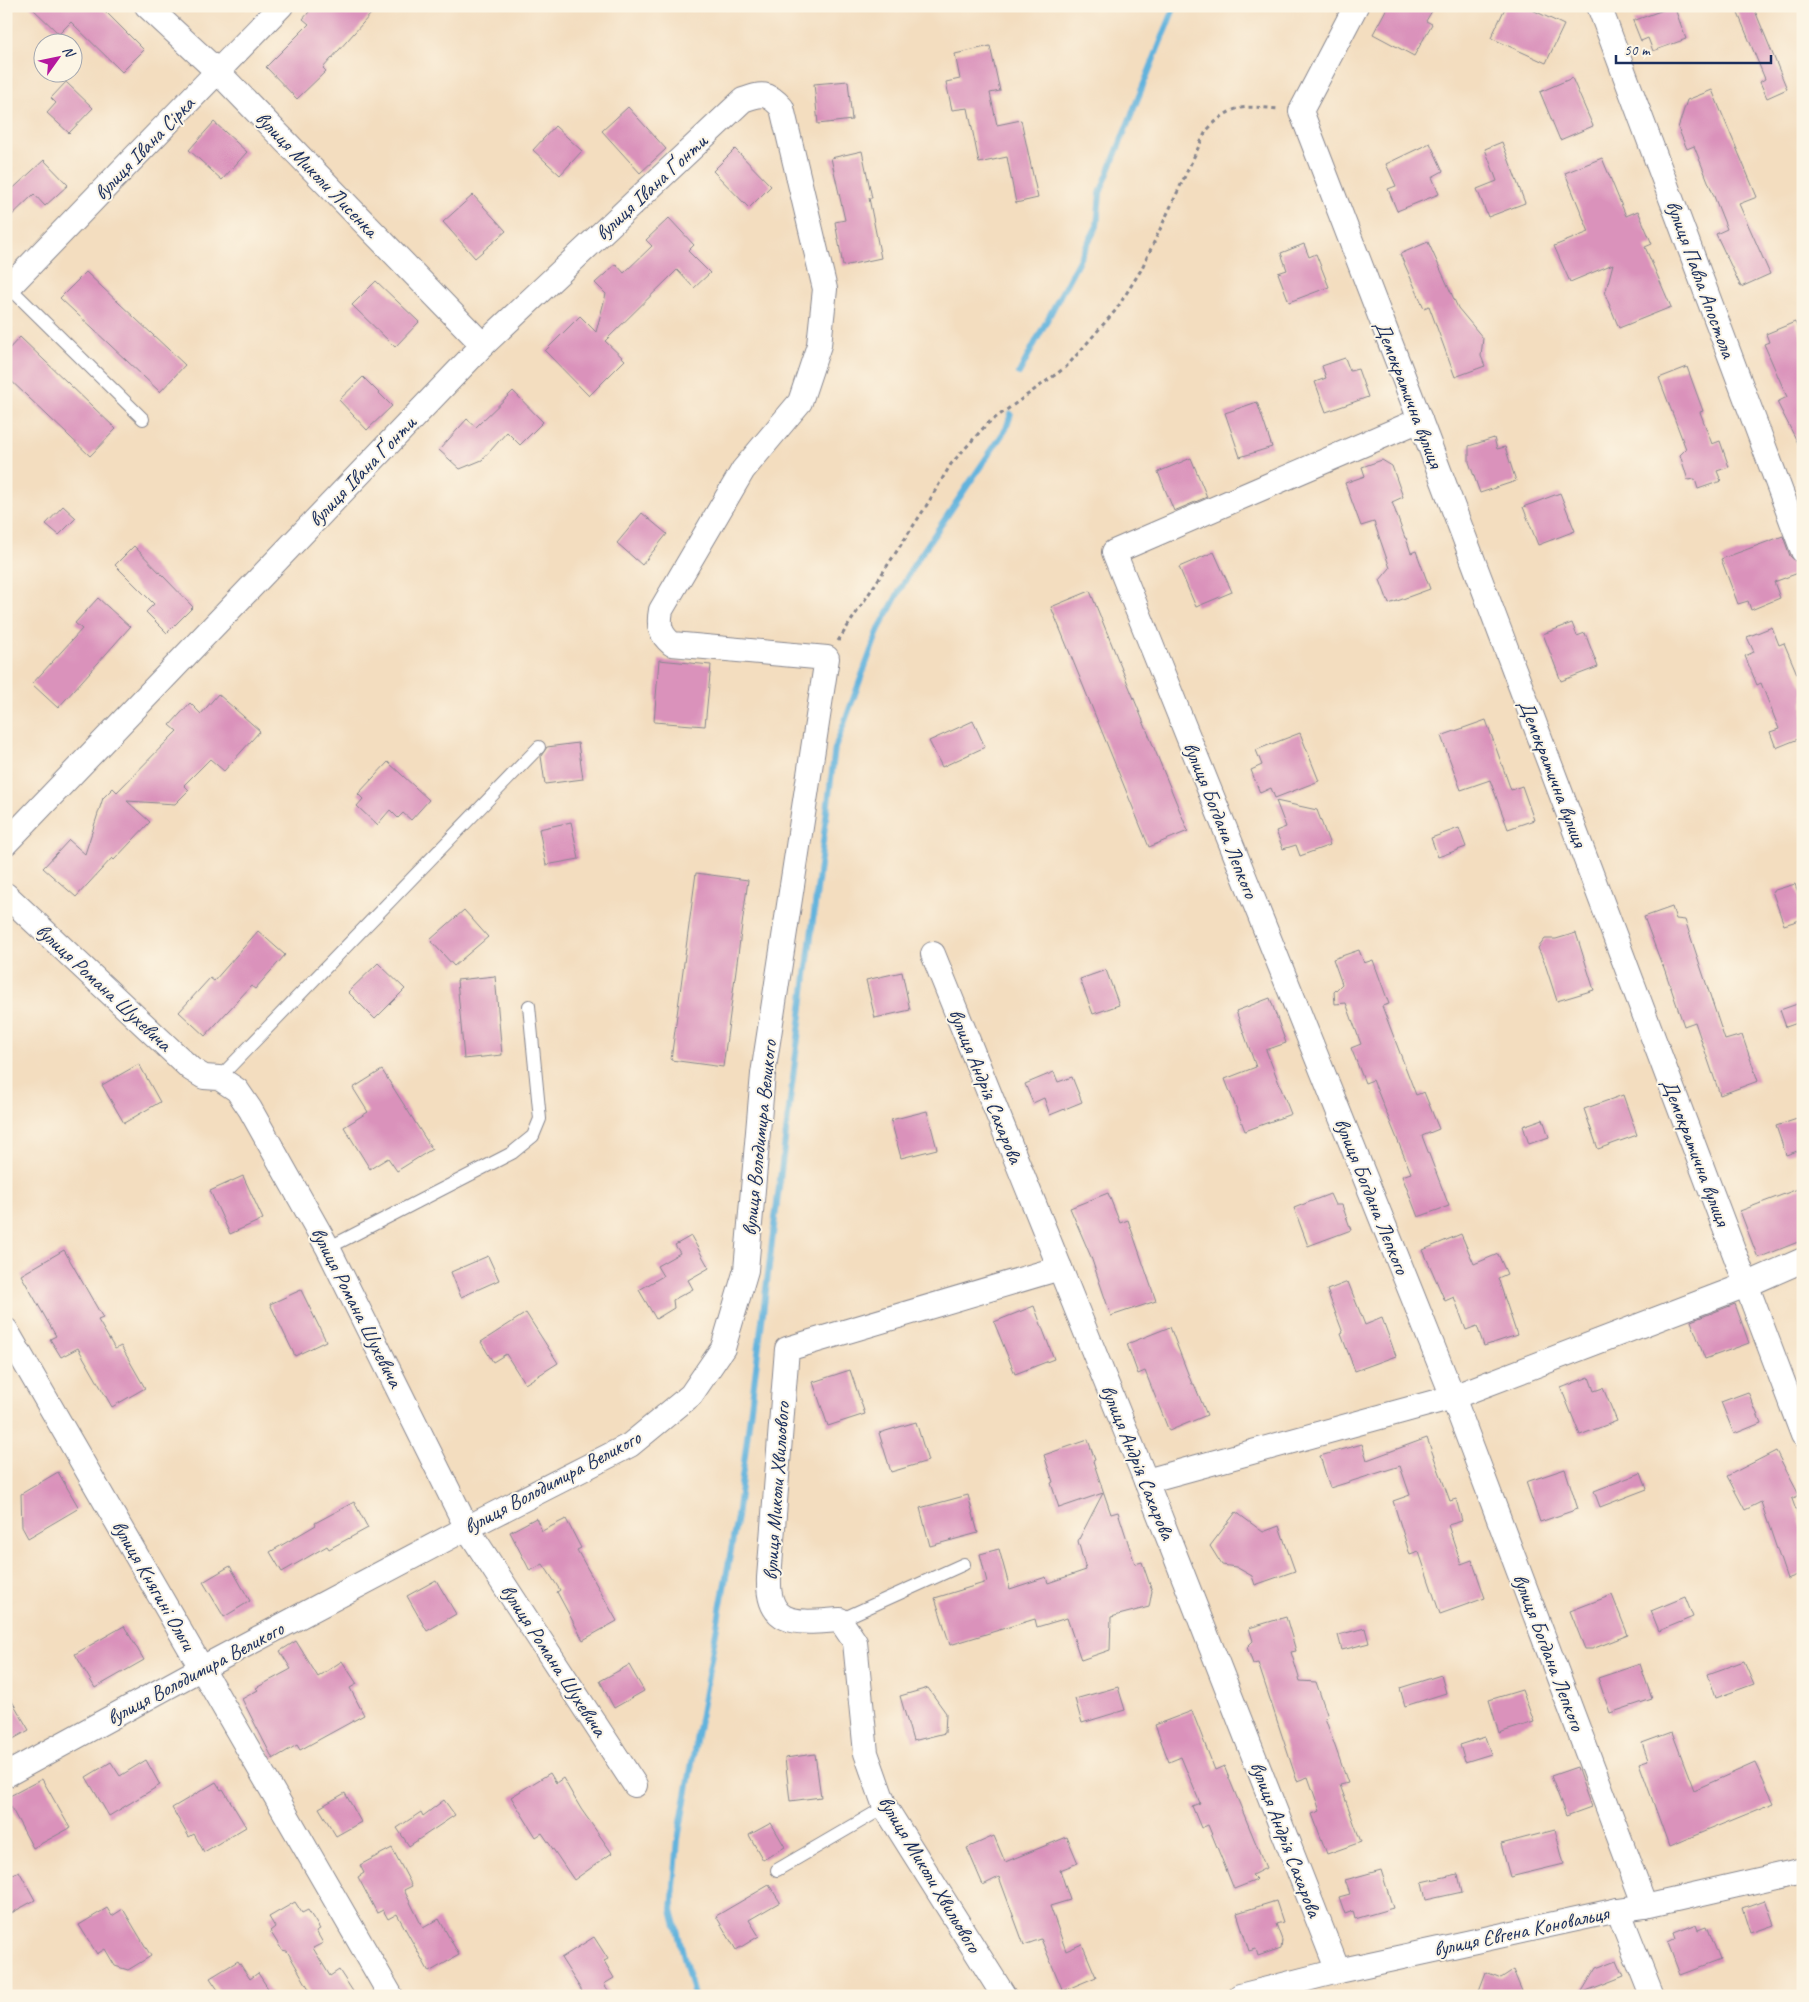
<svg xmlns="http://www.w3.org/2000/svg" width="1809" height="2002" font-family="Caveat,sans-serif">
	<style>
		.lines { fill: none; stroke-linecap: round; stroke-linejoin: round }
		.stream { stroke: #62b3dd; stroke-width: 6 }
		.building { fill: #da92bb }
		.service-casing { stroke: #87868e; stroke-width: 14 }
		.minor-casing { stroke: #87868e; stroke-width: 26 }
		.path { stroke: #87868e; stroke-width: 3; stroke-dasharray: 4 4; stroke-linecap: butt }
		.service { stroke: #fff; stroke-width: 12 }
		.minor { stroke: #fff; stroke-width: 24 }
		.labels { text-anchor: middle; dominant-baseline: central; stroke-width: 4; stroke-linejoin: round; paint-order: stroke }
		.street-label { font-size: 21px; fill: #1b2f5e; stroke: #fcf5e5 }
	</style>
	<rect width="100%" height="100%" fill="#fcf5e5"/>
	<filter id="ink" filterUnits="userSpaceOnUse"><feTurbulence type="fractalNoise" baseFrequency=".02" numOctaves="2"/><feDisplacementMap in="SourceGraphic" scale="10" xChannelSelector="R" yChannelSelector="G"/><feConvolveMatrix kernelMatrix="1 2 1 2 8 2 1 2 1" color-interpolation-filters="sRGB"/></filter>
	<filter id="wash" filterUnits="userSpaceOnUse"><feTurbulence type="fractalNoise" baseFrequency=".0096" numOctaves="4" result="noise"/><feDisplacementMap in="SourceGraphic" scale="20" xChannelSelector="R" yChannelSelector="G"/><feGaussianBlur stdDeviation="1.12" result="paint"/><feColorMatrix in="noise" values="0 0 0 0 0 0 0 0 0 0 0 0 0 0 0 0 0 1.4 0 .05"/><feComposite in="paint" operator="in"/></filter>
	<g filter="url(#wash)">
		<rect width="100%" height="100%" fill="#f3ddbf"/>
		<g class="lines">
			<g class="stream">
				<path d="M1019 373 1097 226 1100 193 1175 6"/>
				<path d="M694 1996 672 1910 678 1839 737 1517 835 748 879 629 913 566 1006 429 1011 414"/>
			</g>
		</g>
		<g id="blocks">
			<g class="building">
				<path d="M30 6H100L144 50 122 72 71 22 59 34Z"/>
				<path d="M314 6H378L323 68 326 71 297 99 266 67 309 24 303 19Z"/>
				<path d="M1388 6H1435L1426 21 1432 24 1414 56 1373 34Z"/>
				<path d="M1506 6H1524L1564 25 1546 63 1491 38Z"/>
				<path d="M1674 6 1686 39 1653 51 1648 38 1641 41 1633 21Z"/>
				<path d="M1735 6H1753L1787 89 1767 98 1760 82 1765 79Z"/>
				<path d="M990 46 1000 91 990 93 997 125 1021 120 1038 198 1016 203 1007 157 979 163 968 108 952 110 946 82 960 79 955 54Z"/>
				<path d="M1572 78 1593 126 1560 140 1540 92Z"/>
				<path d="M848 81 852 120 818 124 814 84Z"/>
				<path d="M66 82 93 108 69 133 47 113 56 103 51 98Z"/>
				<path d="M1712 90 1757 197 1739 204 1770 274 1741 287 1716 234 1727 229 1694 146 1687 149 1678 128 1687 100Z"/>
				<path d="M628 107 666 149 640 173 602 131Z"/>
				<path d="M214 122 247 152 222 180 189 150Z"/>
				<path d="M555 126 582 151 560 175 533 150Z"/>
				<path d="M1502 142 1525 203 1488 217 1477 189 1497 181 1485 149Z"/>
				<path d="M1430 143 1443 171 1432 177 1439 194 1397 211 1388 189 1396 186 1386 164Z"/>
				<path d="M735 149 771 186 749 208 713 171Z"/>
				<path d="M862 151 872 198H869L881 258 843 266 835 222 845 220 831 158Z"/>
				<path d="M1602 158 1626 216 1638 211 1652 244 1645 247 1671 307 1619 328 1605 294 1613 264 1570 282 1554 246 1589 232 1565 173Z"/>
				<path d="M44 160 68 185 45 206 34 194 6 221V195Z"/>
				<path d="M473 195 506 231 475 258 443 222Z"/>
				<path d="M669 218 694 245 688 251 710 273 694 288 677 270 605 341 625 360 589 396 545 351 580 316 596 332 606 294 595 283 616 264 624 273 652 246 646 240Z"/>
				<path d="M1428 242 1458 308 1483 338 1481 356 1485 366 1455 377 1429 306 1424 308 1400 254Z"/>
				<path d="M1304 244 1309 257 1316 254 1329 287 1289 302 1278 273 1287 270 1281 253Z"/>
				<path d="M86 272 185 365 160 392 60 298Z"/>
				<path d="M376 281 419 322 395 347 352 305Z"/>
				<path d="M1795 322 1803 340V453L1777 402 1787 397 1764 344 1769 342 1766 334Z"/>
				<path d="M20 337 116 429 90 456 6 376V352Z"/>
				<path d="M1345 358 1350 371 1358 369 1368 397 1326 412 1315 382 1326 378 1322 366Z"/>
				<path d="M1687 367 1703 411 1700 412 1712 444 1720 441 1729 467 1717 471 1721 481 1698 489 1695 479 1688 480 1680 455 1686 449 1659 378Z"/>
				<path d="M363 377 392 406 367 430 339 400Z"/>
				<path d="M513 391 543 422 520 445 507 432 482 460 460 469 439 450 467 419 476 427Z"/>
				<path d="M1257 402 1272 447 1240 457 1225 413Z"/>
				<path d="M1494 438 1497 449 1505 447 1516 481 1480 493 1469 462V446Z"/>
				<path d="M1191 458 1207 497 1174 511 1158 472Z"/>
				<path d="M1382 460 1392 466 1403 497 1392 502 1405 538H1406L1411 553 1416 551 1430 589 1389 604 1380 580 1390 568 1374 522 1361 526 1345 483 1365 476 1362 467Z"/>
				<path d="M1560 493 1575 531 1538 545 1523 507Z"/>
				<path d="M63 506 76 518 59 535 46 524Z"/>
				<path d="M642 513 667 534 642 565 617 543Z"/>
				<path d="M1783 536 1790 556 1798 563 1801 572 1774 582 1780 598 1751 610 1748 601 1738 604 1721 559Z"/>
				<path d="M134 546 193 607 167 633 146 612 154 604 115 565Z"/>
				<path d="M1214 552 1232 592 1196 607 1179 567Z"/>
				<path d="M1090 591 1188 831 1149 847 1051 607Z"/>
				<path d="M98 598 130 627 58 708 32 684 82 629 75 623Z"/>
				<path d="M1572 623 1577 636 1585 633 1598 667 1561 681 1543 634Z"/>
				<path d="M1772 627 1779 645 1784 643 1803 688V737L1776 748 1770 732 1779 729 1761 683 1757 685 1745 656 1754 652 1747 637Z"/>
				<path d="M659 660 711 665 705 726 654 722Z"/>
				<path d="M218 694 260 731 224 771 210 759 184 785 189 790 175 804 127 801 150 822 114 860 112 858 76 897 43 868 69 840 85 854 103 798 113 788 117 792 177 731 170 725 190 703 201 714Z"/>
				<path d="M1486 720 1511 790 1522 786 1534 820 1508 829 1490 780 1461 790 1441 736Z"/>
				<path d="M973 721 985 747 942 767 929 741Z"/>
				<path d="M1300 733 1319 781 1275 798 1271 788 1260 793 1251 770 1262 765 1256 750Z"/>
				<path d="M578 743 583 779 545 784 541 756 547 747Z"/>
				<path d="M388 762 429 800 411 820 403 813 398 818 390 810 377 825 357 806 363 799 358 794Z"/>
				<path d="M1276 801 1317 810 1330 845 1300 856 1296 845 1283 849 1276 831 1286 827Z"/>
				<path d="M571 822 579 859 546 865 539 829Z"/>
				<path d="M1459 828 1466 847 1438 857 1431 838Z"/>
				<path d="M696 873 748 880 723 1067 671 1060Z"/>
				<path d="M1795 884 1803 908V919L1784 925 1772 891Z"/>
				<path d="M1672 907 1676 919 1685 920 1725 1040 1742 1035 1758 1081 1720 1095 1695 1022 1684 1026 1663 965H1662L1644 917Z"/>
				<path d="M464 910 488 937 454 966 430 940Z"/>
				<path d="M258 931 285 955 255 989 251 986 205 1036 179 1012 210 978 214 981Z"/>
				<path d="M1576 933 1594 990 1557 1001 1545 964 1538 948 1545 939H1556Z"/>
				<path d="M1359 950 1364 963 1373 960 1389 1004 1382 1006 1416 1095 1424 1092 1439 1129 1422 1136 1449 1206 1418 1217 1402 1176 1411 1173 1373 1080 1365 1083 1351 1048 1361 1044 1346 1003 1335 1004 1334 992 1342 984 1333 959Z"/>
				<path d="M378 963 405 989 375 1019 348 992Z"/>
				<path d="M1106 970 1119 1005 1093 1014 1080 979Z"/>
				<path d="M902 972 910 1010 875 1018 866 980Z"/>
				<path d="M495 976 502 1055 464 1059 457 980Z"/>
				<path d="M1270 998 1286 1043 1266 1050 1291 1114 1245 1131 1225 1079 1256 1067 1236 1011Z"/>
				<path d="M1803 1002V1021L1786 1027 1780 1010Z"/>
				<path d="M139 1064 160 1102 124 1123 102 1085Z"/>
				<path d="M382 1070 432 1149 397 1171 388 1158 370 1169 344 1127 368 1112 353 1088Z"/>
				<path d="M1054 1072 1058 1082 1072 1077 1082 1102 1050 1115 1044 1098 1033 1103 1025 1084Z"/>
				<path d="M1623 1095 1637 1135 1598 1149 1584 1109Z"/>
				<path d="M927 1111 937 1149 901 1158 891 1120Z"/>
				<path d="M1803 1117V1149L1786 1155 1776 1126Z"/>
				<path d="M1543 1119 1549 1137 1529 1144 1523 1126Z"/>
				<path d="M243 1176 263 1219 230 1234 210 1191Z"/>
				<path d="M1803 1187V1240L1758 1258 1740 1211Z"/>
				<path d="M1108 1193 1120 1223 1128 1220 1156 1301 1111 1316 1091 1257 1070 1208Z"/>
				<path d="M1330 1194 1335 1205H1342L1351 1230 1308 1246 1294 1208Z"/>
				<path d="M1461 1234 1474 1264 1498 1254 1507 1274 1498 1278 1517 1335 1484 1346 1477 1326 1466 1330 1454 1297 1445 1301 1423 1250Z"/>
				<path d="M691 1236 709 1268 688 1280 693 1289 673 1300 674 1308 656 1319 639 1290 663 1276 657 1266 680 1253 675 1245Z"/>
				<path d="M64 1250 103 1318 98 1320 115 1349 121 1346 145 1388 112 1407 78 1348 61 1357 50 1339 56 1336 21 1275Z"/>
				<path d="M488 1256 499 1280 461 1297 451 1272Z"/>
				<path d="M1348 1282 1365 1325 1382 1318 1396 1356 1355 1371 1341 1334 1343 1333 1327 1290Z"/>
				<path d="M301 1290 326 1341 295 1356 270 1304Z"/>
				<path d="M1735 1304 1749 1343 1705 1359 1691 1321Z"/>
				<path d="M1034 1306 1054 1359 1015 1374 994 1322Z"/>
				<path d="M526 1313 558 1363 525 1384 506 1354 493 1362 481 1342Z"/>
				<path d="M1170 1327 1192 1384H1194L1207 1415 1169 1431 1145 1371 1138 1374 1127 1344Z"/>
				<path d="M850 1370 865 1414 828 1426 813 1382Z"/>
				<path d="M1589 1377 1594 1391 1603 1388 1617 1421 1580 1435 1561 1388Z"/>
				<path d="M1748 1392 1761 1423 1734 1434 1721 1402Z"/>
				<path d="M916 1422 928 1461 891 1472 879 1433Z"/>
				<path d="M1427 1438 1450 1501 1456 1499 1462 1521 1448 1525 1461 1564 1472 1560 1485 1598 1440 1614 1419 1552 1410 1555 1393 1501 1410 1495 1400 1466 1330 1488 1320 1456 1362 1444 1367 1460Z"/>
				<path d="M1088 1440 1095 1460 1093 1461 1111 1514 1118 1512 1135 1564 1142 1562 1152 1591 1149 1607 1111 1617 1110 1650 1081 1660 1067 1618 1037 1627 1035 1619 950 1645 935 1598 987 1582 980 1554 999 1549 1010 1589 1046 1577 1048 1583 1086 1570 1078 1541 1103 1493 1059 1508 1051 1483 1053 1482 1044 1455Z"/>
				<path d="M1776 1451 1799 1495 1792 1499 1803 1530V1573L1787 1579 1761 1502 1745 1510 1727 1476Z"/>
				<path d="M1565 1469 1578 1509 1540 1522 1526 1482Z"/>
				<path d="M58 1472 79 1508 28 1538 22 1527 21 1494Z"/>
				<path d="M1641 1473 1647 1489 1600 1507 1594 1491Z"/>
				<path d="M968 1495 978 1533 930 1546 920 1508Z"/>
				<path d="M354 1502 368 1528 329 1549 327 1546 282 1572 270 1552 316 1525 315 1523Z"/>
				<path d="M1236 1512 1263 1532 1279 1526 1295 1571 1255 1585 1252 1576 1236 1567 1222 1565 1210 1546Z"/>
				<path d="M536 1518 542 1531 566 1519 581 1548 577 1550 617 1621 583 1640 557 1592 560 1590 543 1564 530 1571 510 1532Z"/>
				<path d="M230 1566 250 1601 224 1617 203 1582Z"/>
				<path d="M436 1580 456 1614 427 1631 407 1596Z"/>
				<path d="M1612 1595 1628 1635 1592 1649H1585L1570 1611Z"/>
				<path d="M1685 1597 1693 1617 1659 1631 1651 1611Z"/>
				<path d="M1286 1617 1296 1651 1291 1652 1300 1681 1316 1682 1328 1717 1325 1718 1348 1783 1340 1785 1361 1842 1327 1854 1312 1814 1320 1811 1308 1777 1297 1781 1258 1663 1253 1664 1247 1647 1253 1641 1249 1628Z"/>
				<path d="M124 1626 144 1660 95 1688 75 1654Z"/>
				<path d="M1365 1628 1369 1643 1342 1650 1338 1635Z"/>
				<path d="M296 1641 318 1677 342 1661 357 1684 350 1688 364 1715 300 1750 297 1745 273 1759 242 1699 258 1690 256 1688 291 1669 280 1651Z"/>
				<path d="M1744 1661 1754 1684 1716 1698 1708 1674Z"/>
				<path d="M1640 1664 1652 1699 1610 1713 1598 1678Z"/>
				<path d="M629 1665 644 1691 614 1708 600 1681Z"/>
				<path d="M1441 1675 1446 1693 1405 1706 1400 1688Z"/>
				<path d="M1118 1687 1125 1710 1082 1723 1075 1699Z"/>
				<path d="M928 1688 946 1713 945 1733 913 1741 900 1696Z"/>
				<path d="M1522 1690 1534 1722 1499 1733 1489 1700Z"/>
				<path d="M6 1691 29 1730 6 1743Z"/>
				<path d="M1192 1711 1215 1770 1224 1766 1266 1868 1252 1875 1257 1880 1234 1889 1208 1825 1201 1828 1192 1806 1200 1803 1181 1757 1169 1762 1155 1725Z"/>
				<path d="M1672 1732 1694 1790 1755 1763 1774 1803 1669 1846 1639 1763 1648 1760 1642 1743Z"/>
				<path d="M1485 1737 1491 1754 1465 1762 1460 1745Z"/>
				<path d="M815 1754 821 1797 790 1801 785 1758Z"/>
				<path d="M146 1760 160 1785 109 1816 86 1777 111 1762 120 1776Z"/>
				<path d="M1577 1767 1591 1807 1566 1816 1551 1776Z"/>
				<path d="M550 1773 556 1783 563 1778 581 1809 612 1853 574 1880 542 1833 536 1837 511 1797Z"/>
				<path d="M42 1779 70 1828 33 1848 6 1798Z"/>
				<path d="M216 1782 221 1790 223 1789 246 1827 204 1852 194 1834 189 1837 172 1808Z"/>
				<path d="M345 1793 361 1822 336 1836 319 1808Z"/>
				<path d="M444 1800 455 1815 409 1846 397 1828 421 1812 423 1816Z"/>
				<path d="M771 1823 785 1847 763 1860 749 1835Z"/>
				<path d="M1555 1830 1564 1864 1510 1877 1501 1844Z"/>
				<path d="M994 1836 1005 1862 1067 1837 1078 1863 1060 1870 1070 1900 1050 1906 1066 1951 1082 1944 1096 1977 1063 1991 1041 1939 1024 1945 999 1877 983 1885 967 1848Z"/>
				<path d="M392 1848 412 1886 404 1890 423 1928 439 1919 459 1955 429 1972 397 1914 388 1919 383 1910 377 1913 358 1877 364 1873 360 1865Z"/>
				<path d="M1381 1870 1393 1908 1355 1919 1353 1911 1345 1914 1339 1897 1350 1894 1345 1880Z"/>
				<path d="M19 1871 35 1900 6 1916V1878Z"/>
				<path d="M1458 1874 1462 1892 1426 1900 1422 1882Z"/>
				<path d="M769 1885 780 1902 749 1920 759 1936 736 1950 716 1916Z"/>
				<path d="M1765 1900 1774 1925 1751 1933 1743 1908Z"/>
				<path d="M1276 1901 1283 1922 1276 1924 1282 1940 1281 1948 1258 1956 1256 1949 1249 1951 1237 1913Z"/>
				<path d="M295 1902 302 1913 308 1910 320 1929 316 1931 323 1943 313 1948 330 1976 339 1970 356 1996H313L287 1951 282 1950 270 1931 275 1927 269 1917Z"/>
				<path d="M107 1908 112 1916 123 1909 151 1956 128 1970 115 1966 105 1949 97 1954 79 1925Z"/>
				<path d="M1697 1924 1699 1929 1707 1926 1720 1960 1680 1975 1668 1943 1676 1939 1674 1933Z"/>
				<path d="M594 1937 608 1959 604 1961 614 1978 604 1984 612 1996H585L561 1958Z"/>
				<path d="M1617 1960 1624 1976 1581 1993 1596 1968Z"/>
				<path d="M238 1961 250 1979 258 1973 273 1996H222L210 1978Z"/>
				<path d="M1513 1970 1524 1996H1477L1486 1972 1501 1978Z"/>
			</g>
		</g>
	</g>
	<g filter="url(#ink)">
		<use href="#blocks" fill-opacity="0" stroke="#87868e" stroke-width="1"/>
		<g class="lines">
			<defs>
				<g id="service">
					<path d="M9 287 143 419"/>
					<path d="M219 1078 539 747"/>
					<path d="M328 1248 512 1153 533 1136 540 1119 529 1006"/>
					<path d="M840 1620 964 1564"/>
					<path d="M777 1870 885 1807"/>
				</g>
				<g id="minor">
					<path d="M147 6 218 72 483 345"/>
					<path d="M1356 6 1301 111 1420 420 1803 1435"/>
					<path d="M1599 6 1803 551"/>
					<path d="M6 290 281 6"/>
					<path d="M1420 420 1114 552 1453 1397 1645 1906"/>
					<path d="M6 843 483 345 743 100C762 93 768 92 782 108L825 289 819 345 800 402 743 470 661 610C658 626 660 634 672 644L827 658 763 1074 746 1270 723 1348 691 1395 630 1445 467 1528 202 1668 6 1775"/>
					<path d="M6 895 191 1069 204 1077 219 1078 237 1090 250 1109 328 1248 467 1528 635 1785"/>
					<path d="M933 954 1146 1481 1338 1971"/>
					<path d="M6 1330 391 1996"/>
					<path d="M1146 1481 1453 1397 1746 1285 1803 1260"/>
					<path d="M1618 1910 1652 1996"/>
					<path d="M1004 1996 885 1807 866 1753 855 1642 840 1620C802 1622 767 1630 769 1578L787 1349 1060 1268"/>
					<path d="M1240 1996 1338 1971 1618 1910 1645 1906 1803 1870"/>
				</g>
			</defs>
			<use href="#service" class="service-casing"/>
			<use href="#minor" class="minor-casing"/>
			<path class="path" d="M838 641 925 508 951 464 987 424 1066 367 1116 310 1141 270 1206 131C1233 103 1242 106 1279 109"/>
			<use href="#service" class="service"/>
			<use href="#minor" class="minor"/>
		</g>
	</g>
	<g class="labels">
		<g class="street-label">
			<text transform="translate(144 148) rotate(-46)">вулиця Івана Сірка</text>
			<text transform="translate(317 174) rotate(46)">вулиця Миколи Лисенка</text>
			<text transform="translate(651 187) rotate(-43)">вулиця Івана Ґонти</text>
			<text transform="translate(1701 279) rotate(70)">вулиця Павла Апостола</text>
			<text transform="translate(1409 394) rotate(69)">Демократична вулиця</text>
			<text transform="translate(362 471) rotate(-46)">вулиця Івана Ґонти</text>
			<text transform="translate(1553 773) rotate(69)">Демократична вулиця</text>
			<text transform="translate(1221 820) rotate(68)">вулиця Богдана Лепкого</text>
			<text transform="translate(104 987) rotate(43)">вулиця Романа Шухевича</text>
			<text transform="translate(986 1086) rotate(68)">вулиця Андрія Сахарова</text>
			<text transform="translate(759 1138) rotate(-84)">вулиця Володимира Великого</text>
			<text transform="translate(1696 1152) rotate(69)">Демократична вулиця</text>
			<text transform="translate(1372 1196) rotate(68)">вулиця Богдана Лепкого</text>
			<text transform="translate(357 1307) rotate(63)">вулиця Романа Шухевича</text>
			<text transform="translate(1138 1462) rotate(68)">вулиця Андрія Сахарова</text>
			<text transform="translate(552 1482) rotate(-28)">вулиця Володимира Великого</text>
			<text transform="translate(776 1491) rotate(-86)">вулиця Миколи Хвильового</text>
			<text transform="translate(154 1585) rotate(60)">вулиця Княгині Ольги</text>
			<text transform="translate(1549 1652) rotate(69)">вулиця Богдана Лепкого</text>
			<text transform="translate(554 1660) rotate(57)">вулиця Романа Шухевича</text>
			<text transform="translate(195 1673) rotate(-28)">вулиця Володимира Великого</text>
			<text transform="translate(1286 1839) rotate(69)">вулиця Андрія Сахарова</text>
			<text transform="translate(930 1874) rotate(59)">вулиця Миколи Хвильового</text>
			<text transform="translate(1521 1931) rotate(-12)">вулиця Євгена Коновальця</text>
		</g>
	</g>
	<rect width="1809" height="2002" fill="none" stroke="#fcf5e5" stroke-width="25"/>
	<g transform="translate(58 58) rotate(57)"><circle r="24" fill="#fcf5e5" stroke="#a2a6af"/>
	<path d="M0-4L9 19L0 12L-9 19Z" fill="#b5179e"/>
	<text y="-8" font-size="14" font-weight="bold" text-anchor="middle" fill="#1b2f5e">N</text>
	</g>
	<path d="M1616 55v8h155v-8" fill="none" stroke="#1b2f5e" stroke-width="2.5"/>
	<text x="1624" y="55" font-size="15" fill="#1b2f5e" stroke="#fcf5e5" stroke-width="4" paint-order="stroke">50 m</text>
</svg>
